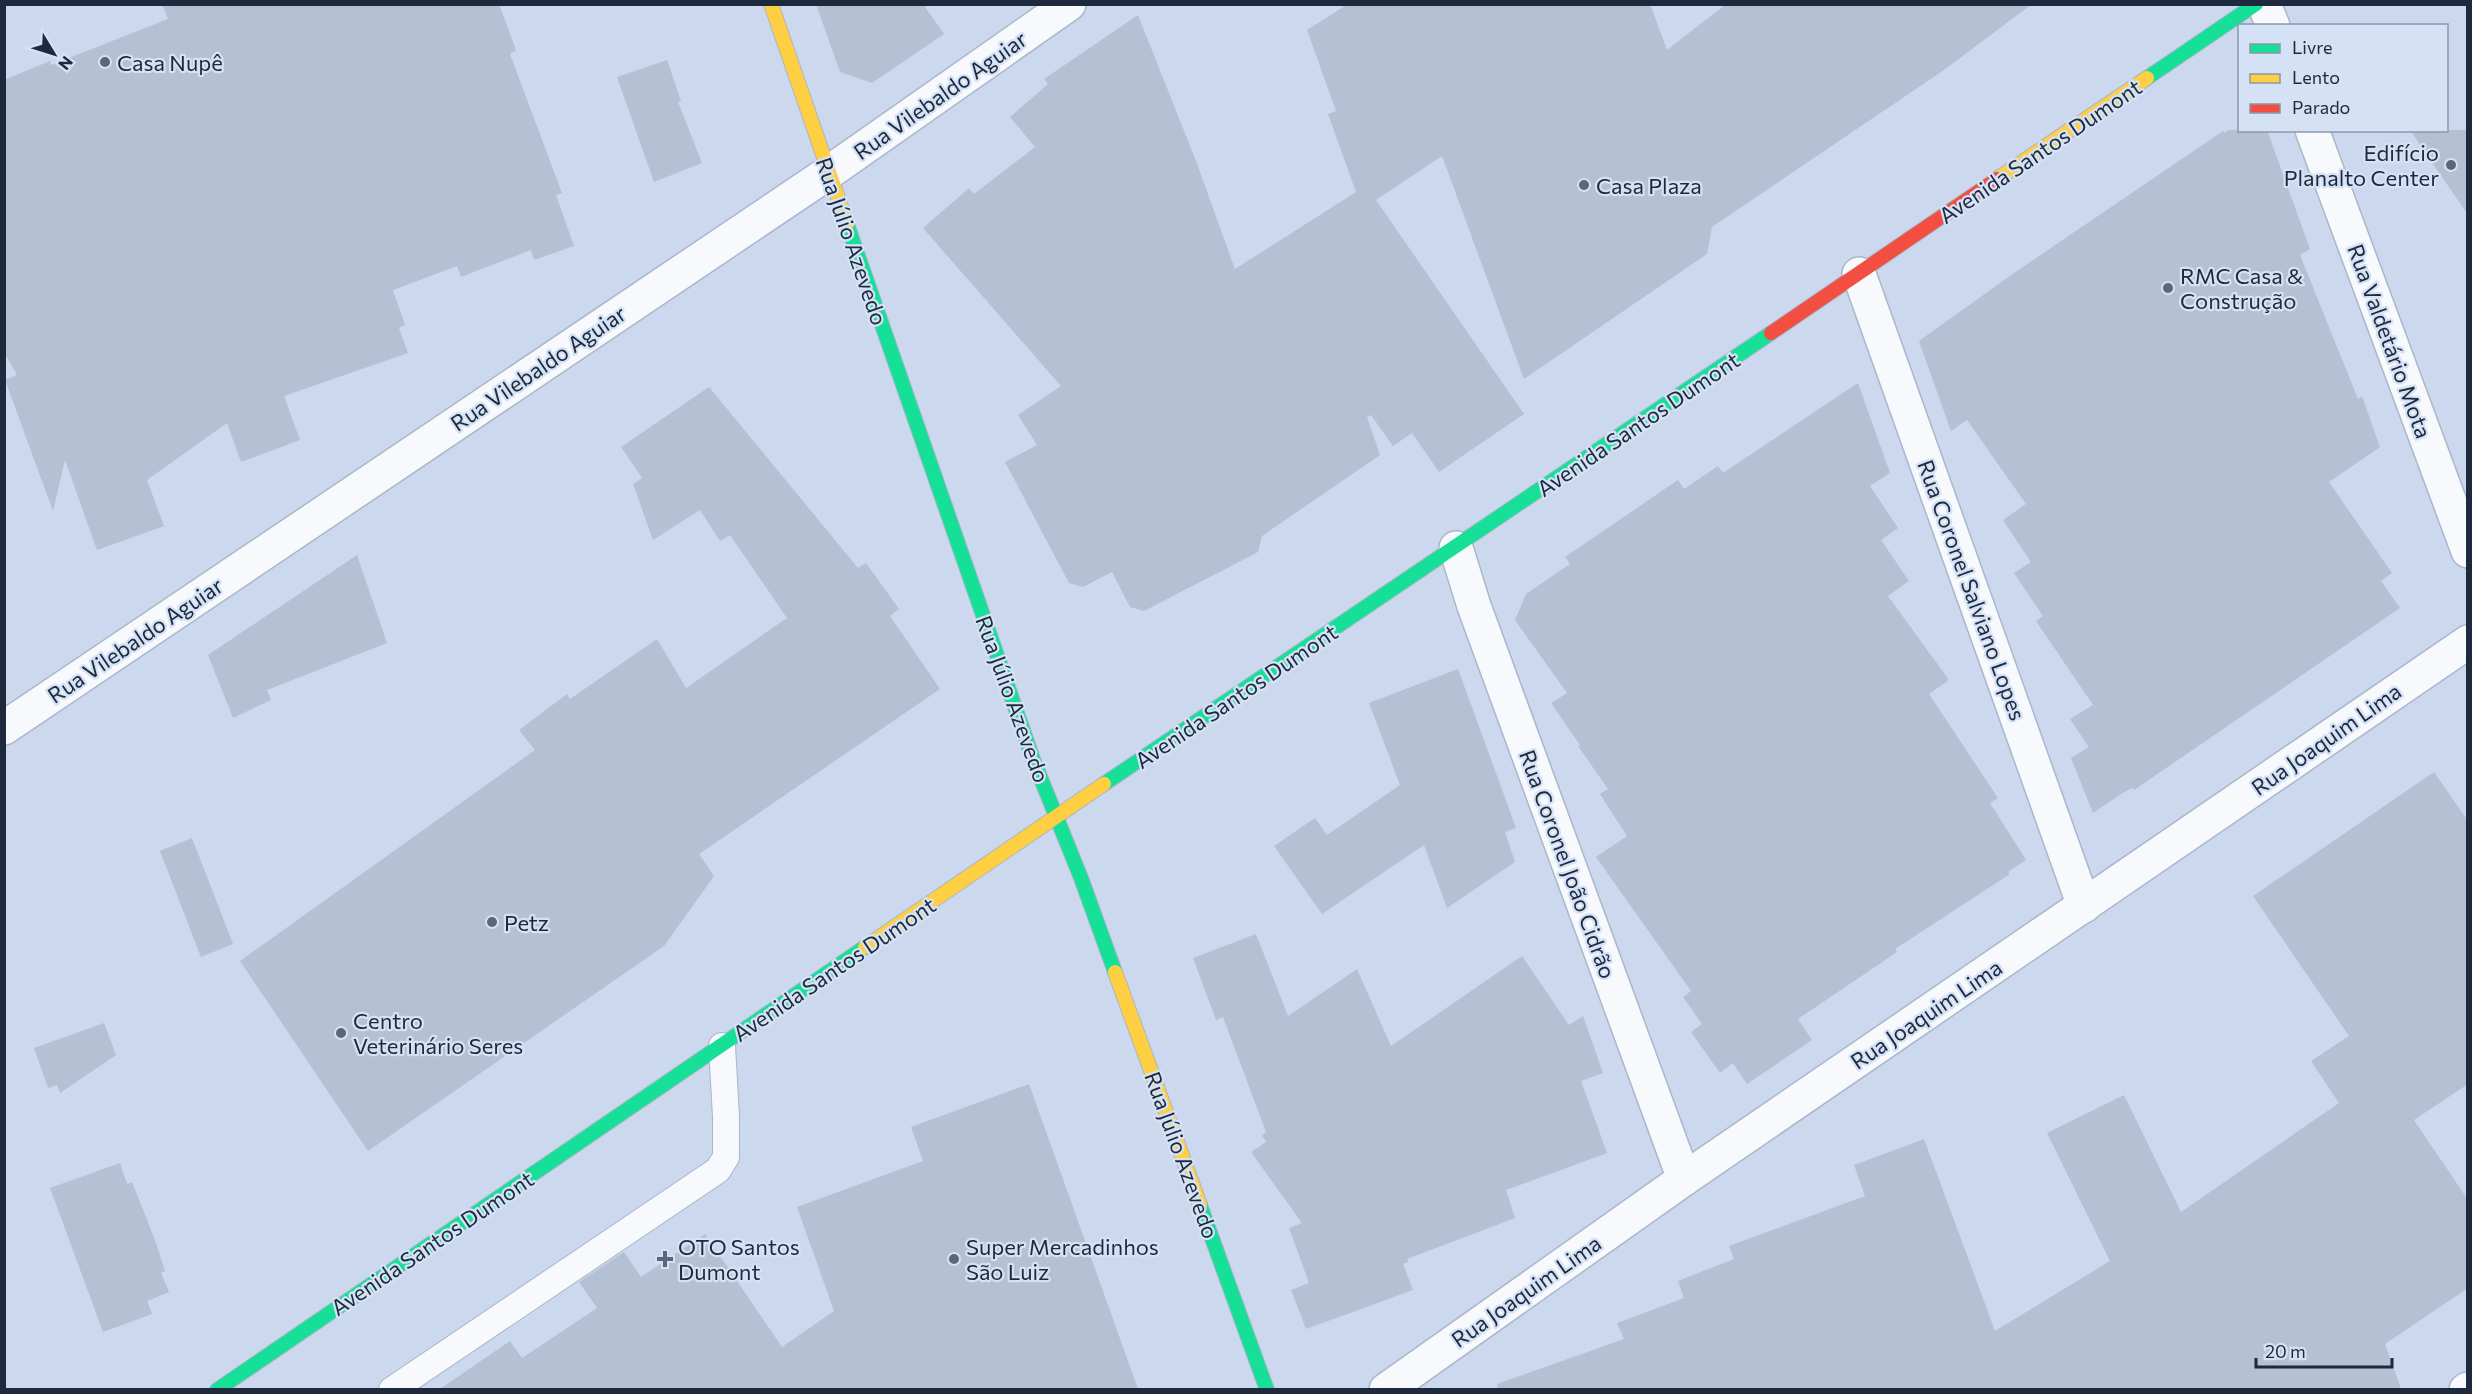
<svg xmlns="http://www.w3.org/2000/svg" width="2472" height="1394" font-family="Commissioner,sans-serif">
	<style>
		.building { fill: #b4c0d3 }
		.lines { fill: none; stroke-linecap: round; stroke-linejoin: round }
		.lane-casing { stroke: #aab6c9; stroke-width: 28 }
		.street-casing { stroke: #aab6c9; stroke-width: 36 }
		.fast-casing { stroke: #aab6c9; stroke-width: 16 }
		.slow-casing { stroke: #aab6c9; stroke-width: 16 }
		.jam-casing { stroke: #aab6c9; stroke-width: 16 }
		.lane { stroke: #f7f9fc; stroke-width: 26 }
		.street { stroke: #f7f9fc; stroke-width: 33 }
		.fast { stroke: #16e098; stroke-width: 14 }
		.slow { stroke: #ffcf43; stroke-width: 14 }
		.jam { stroke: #f24e42; stroke-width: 14 }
		.poi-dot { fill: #5a667a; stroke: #d5e2f6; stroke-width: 2 }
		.labels { text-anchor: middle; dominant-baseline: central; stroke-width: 4.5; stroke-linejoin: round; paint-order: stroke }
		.poi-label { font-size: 22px; fill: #1d293c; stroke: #d5e2f6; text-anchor: start }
		.street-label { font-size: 22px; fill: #1d293c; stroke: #d5e2f6 }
	</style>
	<rect width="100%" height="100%" fill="#cbd8ee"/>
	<g class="building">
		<path d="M162 4H499L516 50 510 54 562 193 556 195 574 246 534 260 531 250 461 277 457 266 393 290 405 325 399 328 408 353 284 396 300 440 241 462 227 423 147 480 164 526 97 550 65 460 53 511 5 380 17 375 4 352V80L50 61 51 65 168 19Z"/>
		<path d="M816 4H923L944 34 872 83 840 72Z"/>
		<path d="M1348 4H1650L1667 50 1726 4H2032L1944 70 1712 227 1707 254 1524 379 1442 156 1376 200 1524 414 1439 472 1412 433 1393 446 1371 415 1367 417 1380 455 1262 536 1258 552 1144 611 1130 607 1112 572 1083 587 1069 583 1005 462 1037 445 1018 415 1061 386 923 228 969 188 974 194 1035 147 1010 117 1048 84 1044 79 1138 15 1196 161 1235 269 1356 192 1328 114 1336 111 1307 30Z"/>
		<path d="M667 60 681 101 678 102 702 163 654 182 617 77Z"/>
		<path d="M2229 130H2267L2310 249 2300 255 2358 399 2362 396 2380 447 2329 482 2392 573 2381 581 2400 608 2134 790 2132 788 2121 794 2093 813 2071 758 2089 747 2070 719 2093 705 2036 621 2043 616 2014 573 2031 562 2003 520 2026 504 1967 420 1951 431 1919 341 2014 273 2223 131 2225 133Z"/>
		<path d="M2410 130H2468V215Z"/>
		<path d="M1858 383 1890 473 1870 486 1898 528 1881 540 1909 581 1888 596 1949 680 1929 694 1998 798 1990 803 2026 860 2008 872 2010 874 1895 949 1897 952 1798 1019 1812 1040 1747 1084 1733 1063 1720 1073 1691 1032 1702 1024 1683 997 1691 991 1596 857 1627 836 1600 794 1608 789 1578 746 1580 745 1551 703 1567 693 1515 620 1526 594 1570 564 1565 557 1678 480 1684 489 1718 466 1723 473Z"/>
		<path d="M709 387 858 568 866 563 899 609 890 616 940 689 699 854 714 876 664 946 368 1151 240 961 535 750 519 730 567 694 570 699 657 639 686 688 787 618 730 535 720 541 700 510 653 540 633 484 642 478 621 447Z"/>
		<path d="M357 555 387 643 267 690 271 700 233 718 208 655Z"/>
		<path d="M1458 669 1516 828 1505 832 1515 862 1447 908 1424 845 1322 914 1274 846 1315 818 1327 835 1400 785 1369 703Z"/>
		<path d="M2434 772 2468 821V1084L2414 1120 2468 1200V1288L2385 1344 2401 1389H1498L1497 1384 1624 1339 1617 1323 1684 1298 1678 1281 1734 1259 1729 1246 1865 1196 1854 1165 1924 1139 1995 1331 2110 1261 2047 1133 2124 1095 2181 1212 2339 1103 2311 1061 2349 1036 2253 896Z"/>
		<path d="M192 838 233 944 201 957 160 851Z"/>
		<path d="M1256 934 1288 1016 1357 969 1391 1046 1522 956 1569 1025 1583 1016 1603 1073 1581 1081 1607 1153 1506 1190 1515 1218 1407 1259 1408 1262 1403 1264 1413 1290 1306 1329 1291 1290 1309 1283 1289 1228 1302 1223 1251 1152 1266 1142 1262 1135 1266 1132 1223 1017 1216 1020 1193 958Z"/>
		<path d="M104 1023 116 1055 60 1093 57 1085 48 1088 34 1048Z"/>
		<path d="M1029 1084 1138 1389H440L510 1341 522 1358 597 1308 579 1282 624 1252 641 1277 705 1234 782 1347 834 1311 797 1207 923 1161 911 1127Z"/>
		<path d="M120 1163 127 1184 132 1182 155 1240 165 1271 161 1273 169 1292 147 1301 152 1314 103 1332 50 1188Z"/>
	</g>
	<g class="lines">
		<defs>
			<path id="lane" d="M392 1390 718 1170 726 1157V1117L722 1046"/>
			<g id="street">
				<path d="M2264 4 2273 26"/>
				<path d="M2312 130 2468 551"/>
				<path d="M1859 274 2084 906"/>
				<path d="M1456 548 1474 606 1684 1179"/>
				<path d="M4 728 828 173 1069 4"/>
				<path d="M1386 1390 1684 1179 2468 642"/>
				<path d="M2466 1390 2468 1389"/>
			</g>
			<g id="fast">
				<path d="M2147 78 2256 4"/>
				<path d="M847 224 1033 759 1081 878 1115 972"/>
				<path d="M1104 784 1771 333"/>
				<path d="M1200 1205 1267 1390"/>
				<path d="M217 1390 865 947"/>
			</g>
			<g id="slow">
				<path d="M771 4 847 224"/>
				<path d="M1997 179 2147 78"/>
				<path d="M865 947 1104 784"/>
				<path d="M1115 972 1200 1205"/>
			</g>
			<path id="jam" d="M1771 333 1997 179"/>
		</defs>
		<use href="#lane" class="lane-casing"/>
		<use href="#street" class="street-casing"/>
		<use href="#fast" class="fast-casing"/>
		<use href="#slow" class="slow-casing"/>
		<use href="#jam" class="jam-casing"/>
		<use href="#lane" class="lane"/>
		<use href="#street" class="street"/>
		<use href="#fast" class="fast"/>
		<use href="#slow" class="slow"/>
		<use href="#jam" class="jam"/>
	</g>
	<g class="poi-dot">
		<circle cx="105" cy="62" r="6"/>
		<circle cx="2451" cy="165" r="6"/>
		<circle cx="1584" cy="185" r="6"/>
		<circle cx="2168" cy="288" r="6"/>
		<circle cx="492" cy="922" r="6"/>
		<circle cx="341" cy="1033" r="6"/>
		<path d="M662 1250h6v6h6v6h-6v6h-6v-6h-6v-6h6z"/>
		<circle cx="954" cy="1259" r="6"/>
	</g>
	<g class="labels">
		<g class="poi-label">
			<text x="117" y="62">Casa Nupê</text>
			<text x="2439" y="152" text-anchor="end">Edifício<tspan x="2439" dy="25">Planalto Center</tspan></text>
			<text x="1596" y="185">Casa Plaza</text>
			<text x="2180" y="275">RMC Casa &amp;<tspan x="2180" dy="25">Construção</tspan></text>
			<text x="504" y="922">Petz</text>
			<text x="353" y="1020">Centro<tspan x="353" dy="25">Veterinário Seres</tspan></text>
			<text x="678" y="1246">OTO Santos<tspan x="678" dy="25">Dumont</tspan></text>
			<text x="966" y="1246">Super Mercadinhos<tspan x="966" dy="25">São Luiz</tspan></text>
		</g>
		<g class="street-label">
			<text transform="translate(940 95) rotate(-35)">Rua Vilebaldo Aguiar</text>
			<text transform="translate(2040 151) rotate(-34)">Avenida Santos Dumont</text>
			<text transform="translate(852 241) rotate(71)">Rua Júlio Azevedo</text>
			<text transform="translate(2390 341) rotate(70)">Rua Valdetário Mota</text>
			<text transform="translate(538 368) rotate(-34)">Rua Vilebaldo Aguiar</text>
			<text transform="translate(1638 424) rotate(-34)">Avenida Santos Dumont</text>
			<text transform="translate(1972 590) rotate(70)">Rua Coronel Salviano Lopes</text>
			<text transform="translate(135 640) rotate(-34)">Rua Vilebaldo Aguiar</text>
			<text transform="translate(1236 696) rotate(-34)">Avenida Santos Dumont</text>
			<text transform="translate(1013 699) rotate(70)">Rua Júlio Azevedo</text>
			<text transform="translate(2326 739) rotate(-35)">Rua Joaquim Lima</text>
			<text transform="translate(1568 864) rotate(70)">Rua Coronel João Cidrão</text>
			<text transform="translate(834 969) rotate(-34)">Avenida Santos Dumont</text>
			<text transform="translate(1926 1014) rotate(-34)">Rua Joaquim Lima</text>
			<text transform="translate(1182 1155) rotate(70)">Rua Júlio Azevedo</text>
			<text transform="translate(432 1243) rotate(-34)">Avenida Santos Dumont</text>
			<text transform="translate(1526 1291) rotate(-35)">Rua Joaquim Lima</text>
		</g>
	</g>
	<rect width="2472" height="1394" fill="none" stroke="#1d293c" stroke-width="12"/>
	<rect x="2238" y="24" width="210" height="108" fill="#d5e2f6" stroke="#8b98ac" stroke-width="1.5"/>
	<rect x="2250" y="44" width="30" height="9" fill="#16e098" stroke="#8b98ac" stroke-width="1.5"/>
	<text x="2292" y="54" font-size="18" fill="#1d293c">Livre</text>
	<rect x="2250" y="74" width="30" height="9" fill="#ffcf43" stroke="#8b98ac" stroke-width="1.5"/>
	<text x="2292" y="84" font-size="18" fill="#1d293c">Lento</text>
	<rect x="2250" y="104" width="30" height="9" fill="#f24e42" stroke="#8b98ac" stroke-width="1.5"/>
	<text x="2292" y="114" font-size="18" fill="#1d293c">Parado</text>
	<g transform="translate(54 54) rotate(128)" stroke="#d5e2f6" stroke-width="4.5" paint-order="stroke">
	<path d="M0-4.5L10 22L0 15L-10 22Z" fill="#1d293c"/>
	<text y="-9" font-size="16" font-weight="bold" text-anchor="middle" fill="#1d293c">N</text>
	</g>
	<path d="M2256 1358v9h136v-9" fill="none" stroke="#1d293c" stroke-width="3"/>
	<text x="2265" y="1358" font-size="18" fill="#1d293c" stroke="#d5e2f6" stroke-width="4.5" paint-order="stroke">20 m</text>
</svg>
